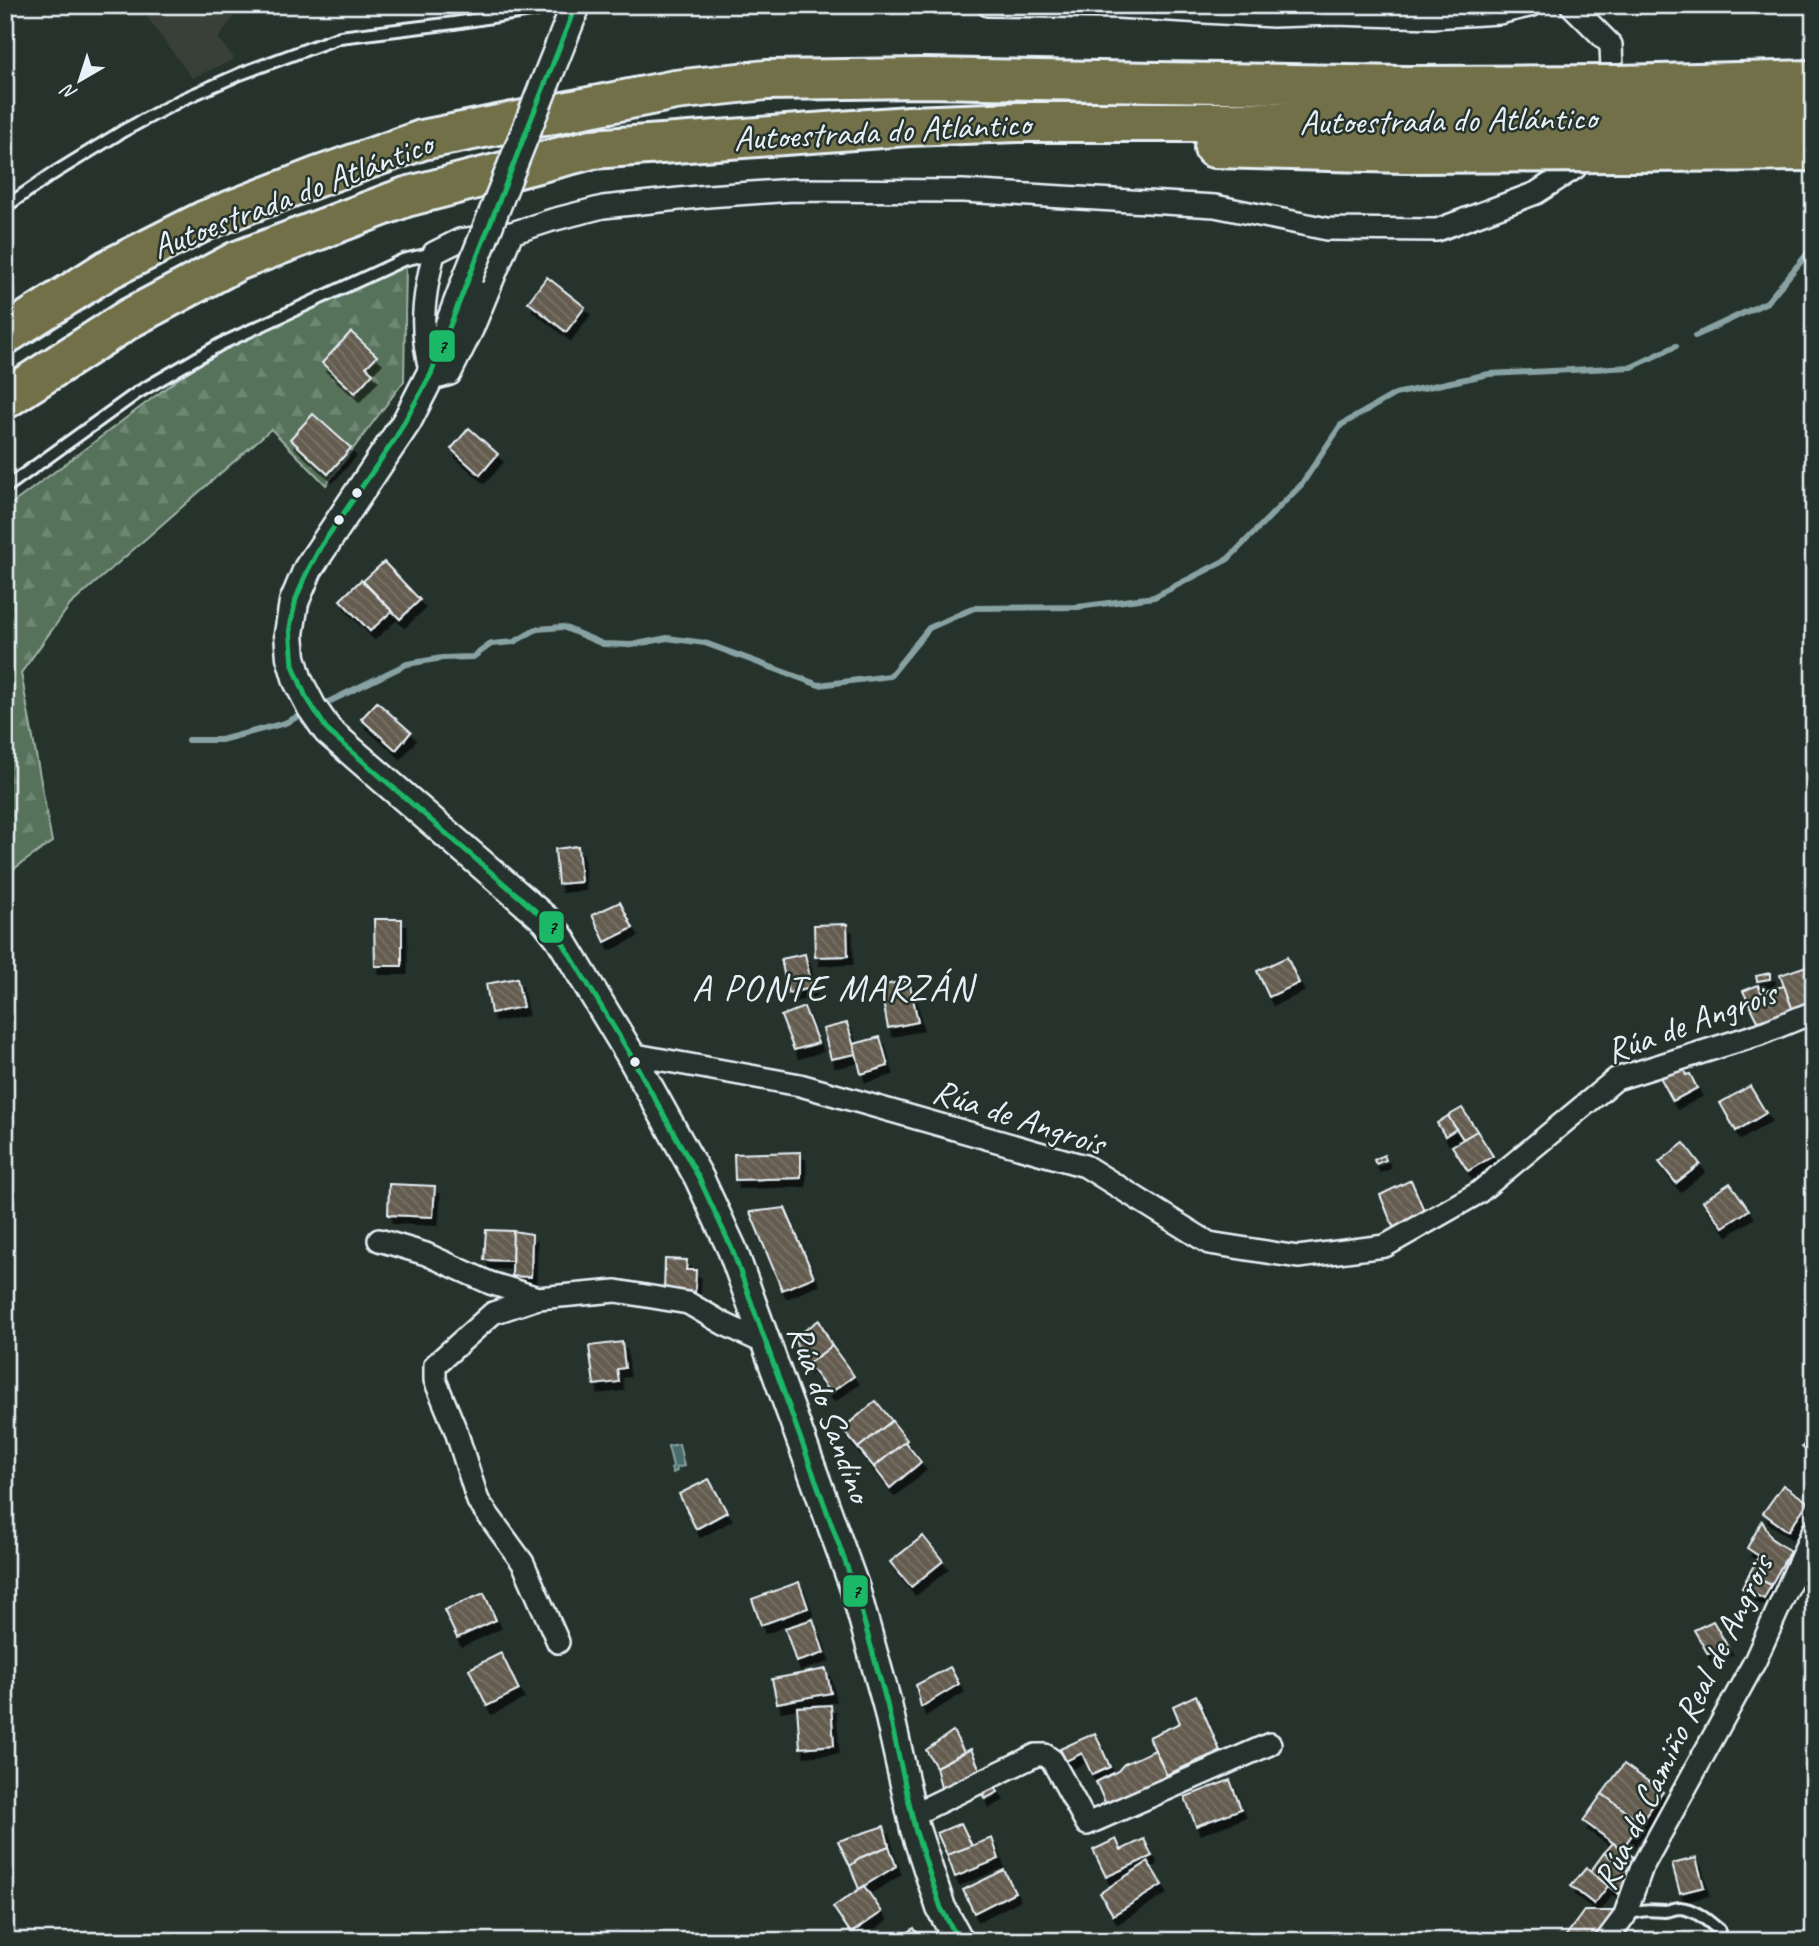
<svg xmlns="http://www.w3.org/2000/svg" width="1819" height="1946" font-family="Caveat,sans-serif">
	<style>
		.built { fill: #393f37 }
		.forest { fill: url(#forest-firs); stroke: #9fb2a9; stroke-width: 2 }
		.water { fill: #486d6b; stroke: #88a2a3; stroke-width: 2 }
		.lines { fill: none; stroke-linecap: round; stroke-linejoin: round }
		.stream { stroke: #88a2a3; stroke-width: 6 }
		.building { fill: url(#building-back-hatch); stroke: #e8f1f8; stroke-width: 2; filter: url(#shadow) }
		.service-casing { stroke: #e8f1f8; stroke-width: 16 }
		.minor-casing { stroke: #e8f1f8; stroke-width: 26 }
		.tertiary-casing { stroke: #e8f1f8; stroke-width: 33 }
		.motorway-casing { stroke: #e8f1f8; stroke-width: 44 }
		.service { stroke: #26332d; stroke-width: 10 }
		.minor { stroke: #26332d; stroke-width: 21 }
		.tertiary { stroke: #26332d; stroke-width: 28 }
		.motorway { stroke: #71704a; stroke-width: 38 }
		.tertiary-bridge-casing { stroke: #e8f1f8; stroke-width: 33; stroke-linecap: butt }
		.motorway-bridge-casing { stroke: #e8f1f8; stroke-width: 44; stroke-linecap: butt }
		.tertiary-bridge { stroke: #26332d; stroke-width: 28 }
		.motorway-bridge { stroke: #71704a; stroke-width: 38 }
		.bus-1-casing { stroke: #26332d; stroke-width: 10 }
		.bus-1 { stroke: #1ab867; stroke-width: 5 }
		.bus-dot { fill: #e8f1f8; stroke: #26332d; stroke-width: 2.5 }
		.labels { text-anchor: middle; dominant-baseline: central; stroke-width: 5; stroke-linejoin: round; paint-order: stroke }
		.street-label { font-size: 35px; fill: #e8f1f8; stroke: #26332d }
		.neighbourhood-label { font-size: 37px; letter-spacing: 2px; fill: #e8f1f8; stroke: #26332d }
		.line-badge { stroke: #26332d; stroke-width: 2.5 }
		.pale-badge-label { font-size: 19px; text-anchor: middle; font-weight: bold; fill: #111 }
	</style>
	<defs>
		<pattern id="forest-firs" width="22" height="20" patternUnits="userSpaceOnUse" patternTransform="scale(1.75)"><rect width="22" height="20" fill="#56725a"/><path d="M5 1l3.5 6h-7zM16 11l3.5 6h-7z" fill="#6e8772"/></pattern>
		<pattern id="building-back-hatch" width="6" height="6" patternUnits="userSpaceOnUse" patternTransform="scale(1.75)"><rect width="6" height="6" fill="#645b4f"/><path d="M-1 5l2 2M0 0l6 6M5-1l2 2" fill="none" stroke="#7a7369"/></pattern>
		<filter id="shadow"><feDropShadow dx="4.5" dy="8" stdDeviation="0" flood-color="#0009"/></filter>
	</defs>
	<rect width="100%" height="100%" fill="#26332d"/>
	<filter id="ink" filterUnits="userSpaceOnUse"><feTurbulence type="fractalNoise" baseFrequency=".0143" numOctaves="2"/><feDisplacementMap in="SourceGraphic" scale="14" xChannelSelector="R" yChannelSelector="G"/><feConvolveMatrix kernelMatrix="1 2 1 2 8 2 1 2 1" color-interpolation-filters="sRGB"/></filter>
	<g filter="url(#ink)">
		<path class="built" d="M138 5H242L218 39 235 59 192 78Z"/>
		<path class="forest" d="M406 263 404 381 326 485 271 429 70 605 21 673 52 842 5 875V509L215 351Z"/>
		<path class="water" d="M679 1444 684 1466 676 1468 677 1471 673 1473 671 1469 673 1466 668 1446Z"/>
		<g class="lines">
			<g class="stream">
				<path d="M1695 336 1767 302 1814 246"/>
				<path d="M320 706 407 664 442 658 473 657 491 644 514 642 537 629 563 627 603 644 632 645 667 638 705 643 819 685 890 676 929 628 974 608 1078 607 1154 597 1228 559 1301 485 1341 425 1395 394 1489 374 1632 367 1676 346"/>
				<path d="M188 740H221L285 723 307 712"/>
			</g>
		</g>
		<g class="building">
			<path d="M547 277 585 307 566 332 528 302Z"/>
			<path d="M351 332 377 356 366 367 373 373 355 393 322 363Z"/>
			<path d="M313 414 351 448 328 474 290 439Z"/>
			<path d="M469 428 498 454 480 475 451 449Z"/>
			<path d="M384 562 420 600 400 619 363 581Z"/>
			<path d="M361 580 392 611 370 631 340 600Z"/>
			<path d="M377 702 411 732 396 750 361 719Z"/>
			<path d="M578 846 581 882 558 884 555 849Z"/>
			<path d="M620 902 633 928 605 942 592 915Z"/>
			<path d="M374 919H402V966H375Z"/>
			<path d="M847 924 848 956 815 957 814 925Z"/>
			<path d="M805 954 812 988 788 993 781 959Z"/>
			<path d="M1287 957 1299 983 1269 997 1257 971Z"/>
			<path d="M1812 964 1814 970V1003L1793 1011 1780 975Z"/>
			<path d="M1770 973V979L1757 981 1756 976Z"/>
			<path d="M517 978 523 1007 491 1013 486 984Z"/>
			<path d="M909 980 918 1022 888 1028 880 986Z"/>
			<path d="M1758 985 1761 992 1784 986 1793 1011 1758 1021 1743 991Z"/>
			<path d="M804 1007 818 1043 794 1050 781 1016Z"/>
			<path d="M847 1023 856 1054 831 1059 823 1029Z"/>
			<path d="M880 1037 888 1066 861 1074 854 1044Z"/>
			<path d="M1682 1066 1686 1075 1690 1074 1697 1088 1673 1101 1660 1077Z"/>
			<path d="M1750 1086 1766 1113 1736 1131 1720 1103Z"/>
			<path d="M1462 1108 1477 1131 1463 1139 1448 1116Z"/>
			<path d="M1448 1116 1456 1129 1445 1136 1437 1123Z"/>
			<path d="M1477 1131 1493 1156 1468 1171 1452 1146Z"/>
			<path d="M1684 1143 1700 1164 1676 1183 1659 1162Z"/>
			<path d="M801 1152V1178L735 1180 734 1154Z"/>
			<path d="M1384 1155 1386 1160 1376 1164 1374 1160Z"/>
			<path d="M1411 1180 1425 1213 1394 1229 1380 1195Z"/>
			<path d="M1730 1183 1749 1210 1723 1227 1703 1201Z"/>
			<path d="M389 1184 435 1186 433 1217 388 1215Z"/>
			<path d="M785 1208 814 1277 782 1290 750 1212Z"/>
			<path d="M486 1230 513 1231 512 1261 484 1260Z"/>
			<path d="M513 1231 532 1234 531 1277 512 1276Z"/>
			<path d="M665 1259 687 1260 686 1270H696L695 1293 664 1291Z"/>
			<path d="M819 1320 832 1346 805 1366 794 1338Z"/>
			<path d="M622 1342 625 1368 617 1369 619 1382 594 1385 589 1346Z"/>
			<path d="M832 1346 854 1376 830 1393 808 1364Z"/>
			<path d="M876 1401 892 1421 858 1448 842 1429Z"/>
			<path d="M892 1421 907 1440 874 1467 858 1448Z"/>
			<path d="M1814 1432V1456L1802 1447Z"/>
			<path d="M905 1442 921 1462 890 1488 874 1467Z"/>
			<path d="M709 1479 727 1512 696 1529 679 1494Z"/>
			<path d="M1783 1485 1808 1502 1788 1531 1763 1513Z"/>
			<path d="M1762 1521 1772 1539 1790 1551 1771 1585 1749 1574 1759 1556 1747 1548Z"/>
			<path d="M923 1536 943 1561 911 1587 890 1562Z"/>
			<path d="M1749 1574 1771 1585 1764 1599 1742 1588Z"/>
			<path d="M799 1582 808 1608 761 1625 752 1599Z"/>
			<path d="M484 1593 496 1620 457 1638 444 1610Z"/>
			<path d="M813 1619 824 1653 796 1662 785 1628Z"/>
			<path d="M1713 1621 1728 1647 1708 1654 1694 1630Z"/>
			<path d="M501 1653 519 1690 487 1706 469 1669Z"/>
			<path d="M950 1667 959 1684 921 1707 916 1685Z"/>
			<path d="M826 1669 831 1693 777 1703 772 1679Z"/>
			<path d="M1196 1695 1220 1751 1166 1775 1149 1737 1180 1723 1173 1706Z"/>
			<path d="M831 1705 834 1745 800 1748 797 1707Z"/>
			<path d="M953 1731 964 1752 936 1767 926 1750Z"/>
			<path d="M1095 1733 1110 1767 1092 1775 1082 1753 1066 1761 1060 1749Z"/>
			<path d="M971 1749 983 1777 943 1796 936 1767Z"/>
			<path d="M1155 1750 1169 1780 1137 1790 1106 1805 1096 1782 1118 1771 1124 1764Z"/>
			<path d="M1624 1764 1663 1792 1641 1822 1602 1794Z"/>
			<path d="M1230 1780 1241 1809 1196 1826 1185 1797Z"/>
			<path d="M995 1786 998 1792 985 1799 982 1794Z"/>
			<path d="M1602 1794 1641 1822 1622 1849 1583 1821Z"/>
			<path d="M961 1823 972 1846 947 1855 937 1833Z"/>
			<path d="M884 1826 889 1846 862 1857 850 1866 838 1841Z"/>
			<path d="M992 1838 999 1859 955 1877 947 1855Z"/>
			<path d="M1116 1839 1121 1850 1144 1839 1152 1856 1106 1877 1093 1850Z"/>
			<path d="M1613 1843 1638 1860 1631 1873 1604 1853Z"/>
			<path d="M889 1846 896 1866 859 1889 850 1866 862 1857Z"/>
			<path d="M1604 1853 1631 1873 1620 1895 1590 1872Z"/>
			<path d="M1696 1858 1704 1887 1680 1893 1672 1864Z"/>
			<path d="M1148 1862 1162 1885 1113 1915 1100 1893Z"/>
			<path d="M1586 1868 1608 1886 1594 1904 1571 1886Z"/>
			<path d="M1004 1870 1015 1892 974 1913 963 1890Z"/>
			<path d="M864 1886 882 1912 851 1933 833 1907Z"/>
			<path d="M1584 1911H1613L1618 1913 1597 1941H1562Z"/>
			<path d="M914 1928 922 1941H896Z"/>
			<path d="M1636 1933 1649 1941H1631Z"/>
		</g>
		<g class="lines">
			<defs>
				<g id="service">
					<path d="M5 207 51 175 123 131 181 100 240 74 340 37 454 23 537 10 550 5"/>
					<path d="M5 488 137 393 221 344 403 260 434 253"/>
					<path d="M1626 1916C1640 1909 1648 1910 1664 1911 1669 1911 1675 1908 1680 1908 1695 1909 1708 1921 1719 1930"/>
				</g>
				<g id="minor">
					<path d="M988 5 1118 7 1273 16 1334 14 1433 17 1499 13 1533 5"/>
					<path d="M1571 5 1611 45 1613 93"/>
					<path d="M512 233 472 330 450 374 440 377 431 374C419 329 423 298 434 253L460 240 512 233 552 220 603 207 708 196 793 190 963 191 1215 206 1327 229 1437 230 1536 193 1575 168 1586 150"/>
					<path d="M630 1054 800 1085 1085 1166 1209 1243 1298 1257 1385 1246 1478 1193 1616 1079 1760 1034 1814 1012"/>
					<path d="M379 1240 426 1254 490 1283 538 1298"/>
					<path d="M558 1642 523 1563 478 1501 456 1431 435 1380V1365L493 1313 538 1298 616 1291 688 1303 724 1324 765 1343"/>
					<path d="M912 1815 1036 1755H1045L1052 1760 1087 1824 1270 1744"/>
					<path d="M1606 1941 1624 1917 1642 1867 1755 1661 1814 1529"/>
				</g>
				<path id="tertiary" d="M468 277 431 374 407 421 308 569 294 602 289 634 291 657 298 681 312 708 328 731 546 920 560 938 630 1054 699 1178 732 1249 855 1589 887 1704 915 1829 941 1908 959 1941"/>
				<g id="motorway">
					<path d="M1214 148 1405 153"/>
					<path d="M5 335 107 270 206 220 317 177 422 140 675 90 766 80 924 78 1406 86"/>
					<path d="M5 399 130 318 237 261 406 197 592 149 909 126 1018 122H1409"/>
				</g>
			</defs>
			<use href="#service" class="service-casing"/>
			<use href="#minor" class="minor-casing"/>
			<use href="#tertiary" class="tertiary-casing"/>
			<use href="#motorway" class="motorway-casing"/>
			<use href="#service" class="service"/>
			<use href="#minor" class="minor"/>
			<use href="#tertiary" class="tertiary"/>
			<use href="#motorway" class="motorway"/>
			<defs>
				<path id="tertiary-bridge" d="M468 277 576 5"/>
				<g id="motorway-bridge">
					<path d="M1406 86 1616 85 1814 80"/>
					<path d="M1409 122 1683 115 1814 116"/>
					<path d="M1405 153 1814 151"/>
				</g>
			</defs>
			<use href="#tertiary-bridge" class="tertiary-bridge-casing"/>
			<use href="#motorway-bridge" class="motorway-bridge-casing"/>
			<use href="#tertiary-bridge" class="tertiary-bridge"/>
			<use href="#motorway-bridge" class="motorway-bridge"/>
			<defs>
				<path id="bus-1" d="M576 5 431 374 395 439 321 546 307 572 296 599 290 627 293 665 305 695 328 731 546 920 560 938 630 1054 699 1178 732 1249 855 1589 887 1704 915 1829 941 1908 959 1941"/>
			</defs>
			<use href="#bus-1" class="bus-1-casing"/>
			<use href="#bus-1" class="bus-1"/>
		</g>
	</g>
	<g class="bus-dot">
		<circle cx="357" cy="493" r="6"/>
		<circle cx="339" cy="520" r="6"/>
		<circle cx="635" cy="1062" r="6"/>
	</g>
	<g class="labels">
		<g class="street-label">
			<text transform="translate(1448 120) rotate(-1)">Autoestrada do Atlántico</text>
			<text transform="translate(882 131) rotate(-3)">Autoestrada do Atlántico</text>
			<text transform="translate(292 195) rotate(-21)">Autoestrada do Atlántico</text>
			<text transform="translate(1691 1022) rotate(-20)">Rúa de Angrois</text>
			<text transform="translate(1019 1117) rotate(18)">Rúa de Angrois</text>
			<text transform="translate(830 1413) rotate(70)">Rúa do Sandino</text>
			<text transform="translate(1683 1722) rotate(-64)">Rúa do Camiño Real de Angrois</text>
		</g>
		<g class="neighbourhood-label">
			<text x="833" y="987">A PONTE MARZÁN</text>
		</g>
	</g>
	<g class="line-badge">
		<rect x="428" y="329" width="28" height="34" rx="7" fill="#1ab867"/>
		<rect x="538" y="910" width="27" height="34" rx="7" fill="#1ab867"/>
		<rect x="842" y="1574" width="27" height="34" rx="7" fill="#1ab867"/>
	</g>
	<g class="pale-badge-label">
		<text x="442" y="353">7</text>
		<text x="552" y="934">7</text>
		<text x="856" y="1598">7</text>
	</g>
	<rect width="1819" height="1946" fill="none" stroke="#26332d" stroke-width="28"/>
	<rect x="14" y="14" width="1791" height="1918" fill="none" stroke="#e8f1f8" stroke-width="2.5" filter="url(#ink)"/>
	<g transform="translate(80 80) rotate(219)" stroke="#26332d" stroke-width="5" paint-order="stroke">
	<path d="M0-5L12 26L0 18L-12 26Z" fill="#e8f1f8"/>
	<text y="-10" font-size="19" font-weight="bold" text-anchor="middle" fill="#e8f1f8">N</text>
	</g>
</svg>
